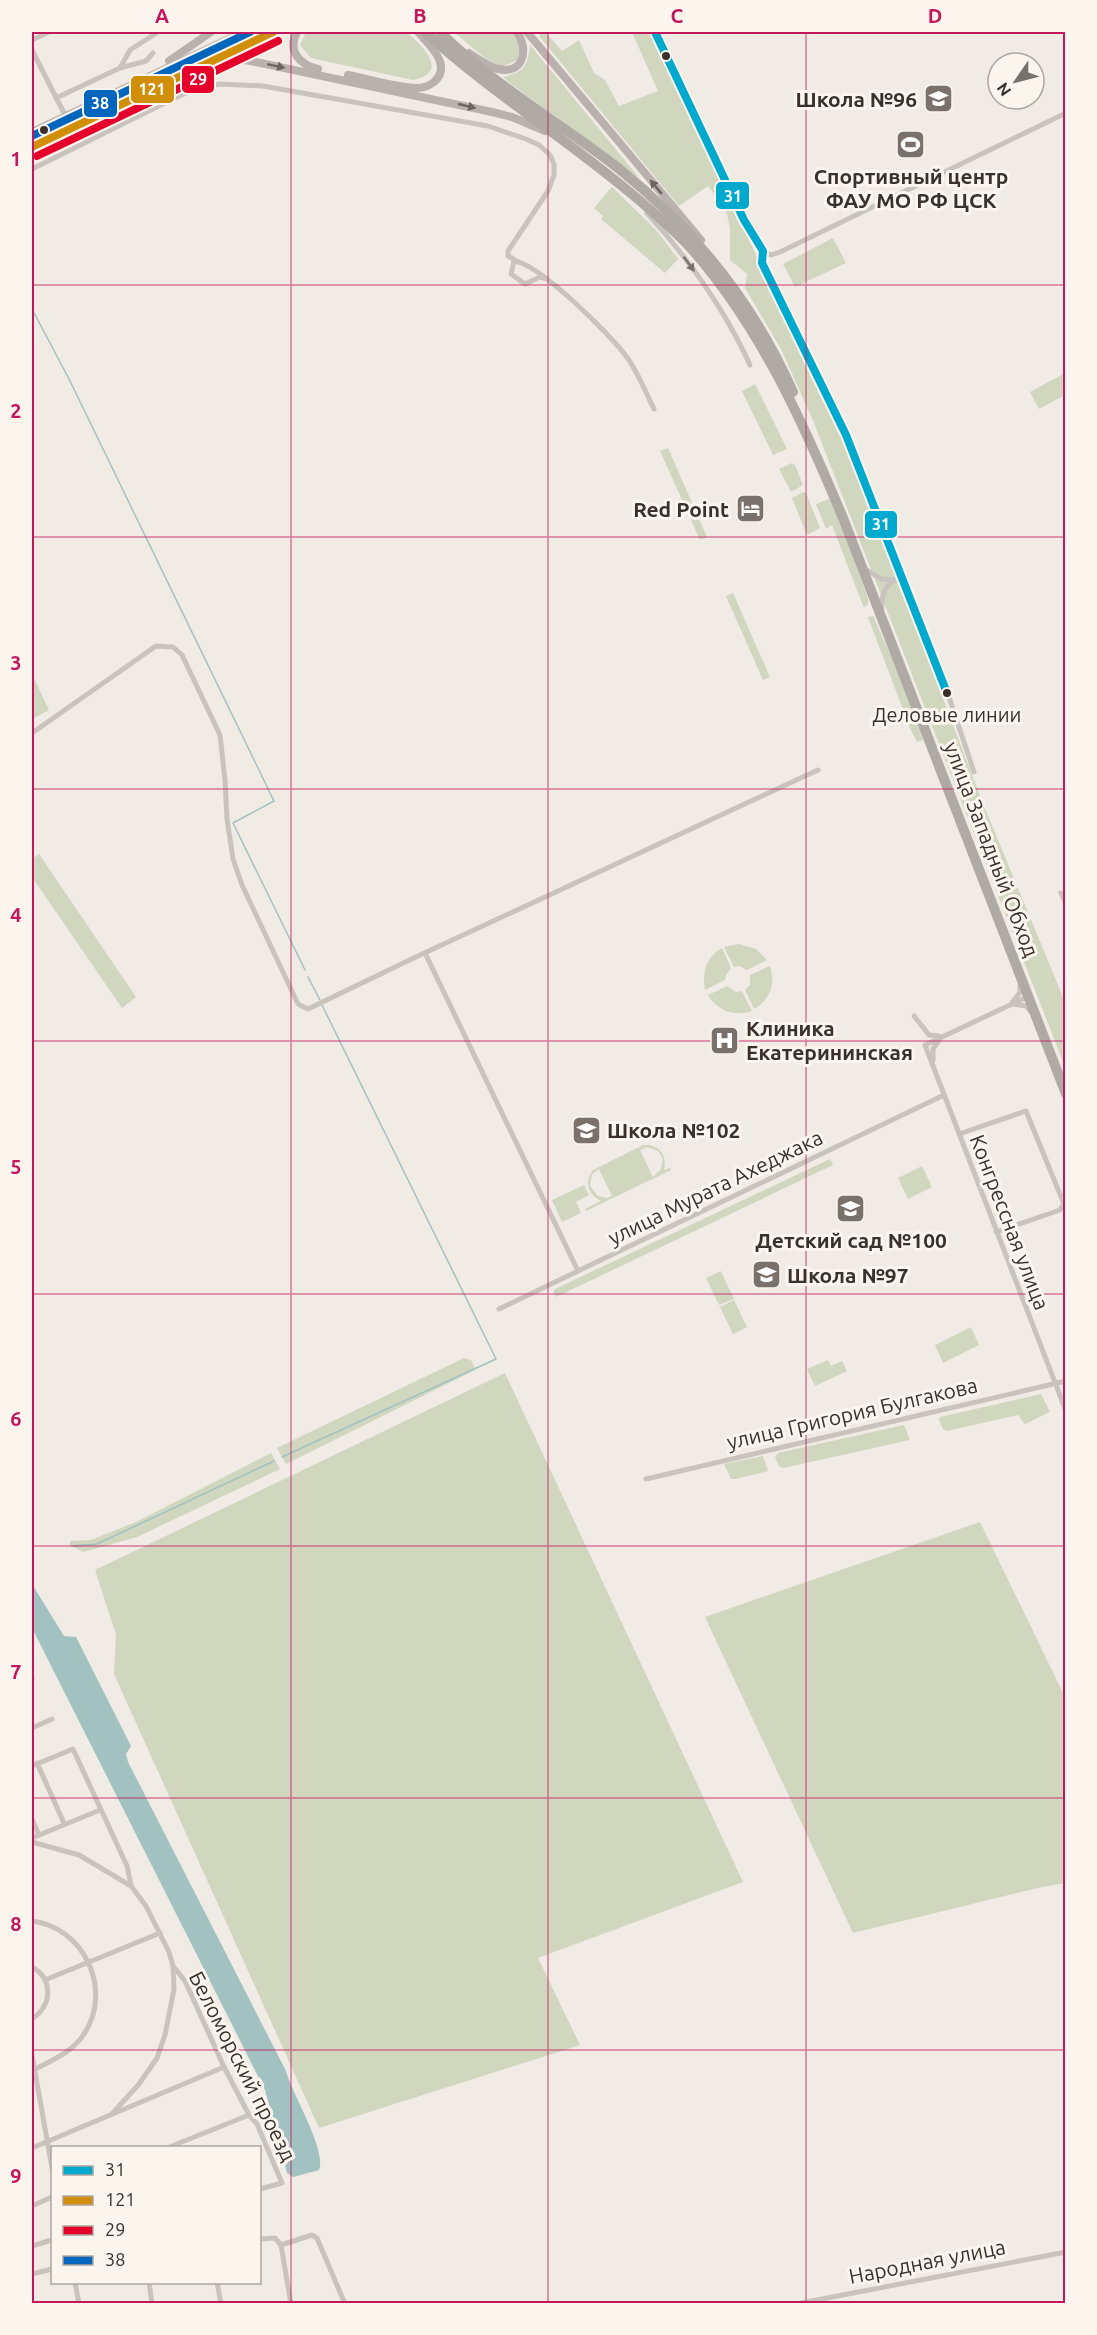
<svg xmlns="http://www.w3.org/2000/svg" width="1097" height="2335" font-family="Ubuntu,sans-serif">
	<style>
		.green { fill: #d1d6bf; fill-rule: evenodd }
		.water { fill: #a1c2c1 }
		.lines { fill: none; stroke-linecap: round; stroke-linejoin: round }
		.stream { stroke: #a1c2c1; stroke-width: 1.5 }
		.street { stroke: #c9c3be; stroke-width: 5 }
		.primary { stroke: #b8b1ad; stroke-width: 8 }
		.highway { stroke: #afaaa4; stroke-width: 10 }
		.bus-1-casing { stroke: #fbf5ee; stroke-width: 12 }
		.bus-2-casing { stroke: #fbf5ee; stroke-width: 12 }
		.bus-3-casing { stroke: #fbf5ee; stroke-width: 12 }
		.bus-4-casing { stroke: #fbf5ee; stroke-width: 12 }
		.bus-1 { stroke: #00a9ce; stroke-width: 8 }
		.bus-2 { stroke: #d18e09; stroke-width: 8 }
		.bus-3 { stroke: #e4002b; stroke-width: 8 }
		.bus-4 { stroke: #0065bd; stroke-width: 8 }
		.oneway { fill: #6d645f }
		.oneway2 { fill: #7b726d }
		.grid { fill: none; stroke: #c2185b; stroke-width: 1.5; stroke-opacity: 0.55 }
		.bus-dot { fill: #3b302b; stroke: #fbf5ee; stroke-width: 2 }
		.labels { text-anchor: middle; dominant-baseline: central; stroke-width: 6; stroke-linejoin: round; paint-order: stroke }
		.bus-label { font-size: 20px; fill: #3b302b; stroke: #fbf5ee }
		.poi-label { font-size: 21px; font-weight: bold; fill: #3b302b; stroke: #fbf5ee; text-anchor: start }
		.street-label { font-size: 21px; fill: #3b302b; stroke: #fbf5ee }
		.line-badge { stroke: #fbf5ee; stroke-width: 2 }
		.badge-label { font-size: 16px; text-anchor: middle; font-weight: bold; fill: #fff }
		.neatline { fill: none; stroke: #c2185b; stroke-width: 2 }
		.grid-label { font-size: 20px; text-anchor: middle; font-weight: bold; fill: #c2185b }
	</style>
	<rect width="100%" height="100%" fill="#f0ebe5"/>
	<g class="green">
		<path d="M306 32H407C422 46 451 72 413 80L311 58 300 45Z"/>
		<path d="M454 32H513L520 41V59L501 67 487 60Z"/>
		<path d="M542 32H545L562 51 579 40 594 73 605 80 619 106 658 91 632 32H650L828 406 862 486 982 801 1065 1002V1067L814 423 781 349 745 288 747 274 730 260V228L726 210 708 186 679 206 539 36Z"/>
		<path d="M530 45 641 180 507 81 503 77C525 71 527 68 530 45Z"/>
		<path d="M612 187 657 231 678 259 665 273 601 219 603 216 594 208Z"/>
		<path d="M833 238 846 263 795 287 783 264Z"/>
		<path d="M1065 373V395L1039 409 1030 392Z"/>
		<path d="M755 384 787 449 773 455 742 391Z"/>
		<path d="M668 448 707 537 700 540 660 451Z"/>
		<path d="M792 463 795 465 803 485 791 492 779 469Z"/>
		<path d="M803 492 806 493 820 528 807 535 792 498Z"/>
		<path d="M831 498 868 598V604L864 608 832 525 826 529 816 504Z"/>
		<path d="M733 593 770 677 763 680 726 596Z"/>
		<path d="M873 616 899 674 923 740 917 742 910 728 868 617Z"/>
		<path d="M32 674 49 710 32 719Z"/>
		<path d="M39 854 136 997 122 1008 32 877V859Z"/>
		<path d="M739 944 756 949 767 960 747 970 739 966 734 967 724 947Z"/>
		<path d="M722 948 731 968 726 975 725 980 705 990C702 973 706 957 722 948Z"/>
		<path d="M770 966C776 983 770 1000 754 1009L745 990 750 985V975Z"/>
		<path d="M727 986 736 992 742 991 752 1011C734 1017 718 1011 708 995Z"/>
		<path d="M643 1145C659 1144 668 1155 664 1170L670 1168 671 1170 586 1211 585 1209 601 1201C588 1194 584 1182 593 1170ZM647 1147 658 1151 663 1159 661 1169 653 1177 640 1150ZM599 1169 612 1196 607 1198 598 1196 590 1186 592 1174Z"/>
		<path d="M830 1159 833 1165 556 1297 553 1290Z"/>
		<path d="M922 1166 932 1187 908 1199 898 1178Z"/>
		<path d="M584 1185 589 1195 576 1202 581 1213 562 1222 552 1200Z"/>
		<path d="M721 1271 734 1299 719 1305 706 1278Z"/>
		<path d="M734 1300 747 1327 733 1334 720 1307Z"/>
		<path d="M971 1327 979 1345 943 1363 935 1345Z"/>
		<path d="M464 1358 472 1361 475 1370 286 1464 277 1448Z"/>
		<path d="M828 1360 831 1366 842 1361 847 1371 815 1386 807 1369Z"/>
		<path d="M505 1373 743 1882 538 1958 580 2045 319 2128 114 1674 116 1635 95 1570Z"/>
		<path d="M1041 1394 1050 1412 1025 1424 1018 1415 947 1431 943 1429 939 1420 940 1417Z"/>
		<path d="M904 1425 910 1440 783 1468 779 1466 775 1457 778 1453Z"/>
		<path d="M271 1453 280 1469 137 1537 83 1552 70 1545V1541L91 1540 136 1522Z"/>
		<path d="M763 1456 768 1471 735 1479H731L724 1464Z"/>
		<path d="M980 1522 1065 1697V1883L1042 1887 853 1933 705 1617Z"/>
	</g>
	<path class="water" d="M32 1584 64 1636 76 1637 131 1746 126 1754 128 1762 286 2071C292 2094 327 2150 319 2170L293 2177 287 2173 265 2090 32 1628Z"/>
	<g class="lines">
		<g class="stream">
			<path d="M32 309 69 379 274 801 233 823 305 970"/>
			<path d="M308 977 320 1000"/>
			<path d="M282 1457 496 1359 322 1005"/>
			<path d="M72 1546 97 1544 274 1461"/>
		</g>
		<g class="street">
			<path d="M655 32 744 220 763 251 762 263 846 435 950 700 974 772"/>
			<path d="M32 40 49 32"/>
			<path d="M32 50 65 115"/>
			<path d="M120 68 130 50 158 32"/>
			<path d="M56 98 120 68 146 61 153 53"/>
			<path d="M32 169 179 96 198 88 220 84 263 86 488 126 526 139 539 145 550 155 554 164V175L548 191 508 251V256L515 260"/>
			<path d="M647 213C688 258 725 310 750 365"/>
			<path d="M763 251 771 255 780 252 1066 113"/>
			<path d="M547 279 540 277 525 284 511 274 514 261C538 263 610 334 626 356 638 372 645 391 654 409"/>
			<path d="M867 570 881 579 891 580"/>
			<path d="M882 608C881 592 887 583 901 576"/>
			<path d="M32 733 156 646 173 647 182 655 220 735 225 780 227 819 233 859 242 885 298 1004 308 1009 418 956 818 770"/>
			<path d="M1061 893 1066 904"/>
			<path d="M425 953 578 1271"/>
			<path d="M1029 996 925 1045 1066 1411"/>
			<path d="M1012 1003 1020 992V985"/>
			<path d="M1013 1004 1026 1006 1031 1012"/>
			<path d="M914 1016 929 1035 939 1036"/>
			<path d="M933 1060V1049L940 1039"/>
			<path d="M959 1134 1026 1111 1064 1204 1060 1210 996 1232"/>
			<path d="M499 1309 944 1095"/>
			<path d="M646 1479 1066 1381"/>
			<path d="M32 1679V1678"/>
			<path d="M32 1728 52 1719"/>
			<path d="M37 1763 64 1823"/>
			<path d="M32 1766 73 1749 127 1866 131 1885"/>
			<path d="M32 1819 39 1835"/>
			<path d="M32 1838 100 1810"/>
			<path d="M32 1842 79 1855 131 1886 146 1906 169 1952 173 1966 174 1989 165 2035 157 2058 139 2084 112 2114"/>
			<path d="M32 1921C83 1927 114 1989 84 2034 73 2052 50 2061 32 2071"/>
			<path d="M173 1966 185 1981 224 2067 249 2115 257 2124 282 2183 260 2189"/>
			<path d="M32 1967C54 1979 52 2006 32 2019"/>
			<path d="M45 1980 160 1933"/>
			<path d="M32 2055 52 2168"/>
			<path d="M32 2148 224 2067"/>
			<path d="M167 2148 249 2115"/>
			<path d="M32 2206 52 2197"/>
			<path d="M260 2239 275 2238 281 2245 312 2235 317 2238 345 2304"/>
			<path d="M281 2245 291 2304"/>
			<path d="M32 2246 52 2240"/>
			<path d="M32 2274 52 2269"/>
			<path d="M75 2282 79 2304"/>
			<path d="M149 2282 152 2304"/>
			<path d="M217 2282 221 2304"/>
			<path d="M796 2304 1066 2252"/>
		</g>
		<g class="primary">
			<path d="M297 32C287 50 299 65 318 69"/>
			<path d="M527 32 701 240"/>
			<path d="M469 53C478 59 488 67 498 69 524 75 529 49 517 32"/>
			<path d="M169 61 211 32"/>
			<path d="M205 63 273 32"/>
			<path d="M348 75C370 79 394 87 417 88 423 88 429 86 434 82 453 65 429 45 418 32"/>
			<path d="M162 84 224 62 246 60 492 112 512 117 545 131"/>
			<path d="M32 132 243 32"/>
			<path d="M32 147 166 81"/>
		</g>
		<g class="highway">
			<path d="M425 32C492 93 570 141 639 200 656 215 674 230 689 246 759 324 803 422 843 518L1066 1094"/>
			<path d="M440 32C493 85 559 122 618 168 693 228 754 304 793 392"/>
		</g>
		<defs>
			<path id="bus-1" d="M655 32 744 220 763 251 762 263 846 435 947 693"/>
			<path id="bus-2" d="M32 147 273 32"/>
			<path id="bus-3" d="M37 156 278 41"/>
			<path id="bus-4" d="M32 136 250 32"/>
		</defs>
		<use href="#bus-1" class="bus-1-casing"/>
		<use href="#bus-2" class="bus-2-casing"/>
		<use href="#bus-3" class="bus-3-casing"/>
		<use href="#bus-4" class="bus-4-casing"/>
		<use href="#bus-1" class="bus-1"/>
		<use href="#bus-2" class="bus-2"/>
		<use href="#bus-3" class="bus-3"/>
		<use href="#bus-4" class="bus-4"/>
	</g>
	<defs><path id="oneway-solid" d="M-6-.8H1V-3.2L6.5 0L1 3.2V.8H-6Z" transform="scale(1.5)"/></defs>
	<g class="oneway">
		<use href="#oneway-solid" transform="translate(276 66) rotate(12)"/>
		<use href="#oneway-solid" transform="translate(467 106) rotate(13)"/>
		<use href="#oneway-solid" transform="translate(656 187) rotate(-130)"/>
	</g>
	<use class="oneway2" href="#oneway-solid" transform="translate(689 264) rotate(54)"/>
	<path class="grid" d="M291 32V2304M548 32V2304M806 32V2304M32 285H1066M32 537H1066M32 789H1066M32 1041H1066M32 1294H1066M32 1546H1066M32 1798H1066M32 2050H1066"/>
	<defs>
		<symbol id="school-square" viewBox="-11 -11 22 22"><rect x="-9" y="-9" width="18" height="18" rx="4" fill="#7a716c" stroke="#fbf5ee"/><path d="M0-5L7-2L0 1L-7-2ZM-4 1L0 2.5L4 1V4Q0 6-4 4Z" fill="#fff"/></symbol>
		<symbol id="stadium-square" viewBox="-11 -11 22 22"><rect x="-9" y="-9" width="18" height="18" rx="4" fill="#7a716c" stroke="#fbf5ee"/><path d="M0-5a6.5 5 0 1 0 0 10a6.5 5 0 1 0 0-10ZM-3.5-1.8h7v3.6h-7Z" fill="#fff"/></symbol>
		<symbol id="hotel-square" viewBox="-11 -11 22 22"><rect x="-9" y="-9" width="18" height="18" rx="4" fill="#7a716c" stroke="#fbf5ee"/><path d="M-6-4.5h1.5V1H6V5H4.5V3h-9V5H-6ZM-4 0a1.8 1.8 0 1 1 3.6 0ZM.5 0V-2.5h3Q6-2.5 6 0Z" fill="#fff"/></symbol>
		<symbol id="hospital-square" viewBox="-11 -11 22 22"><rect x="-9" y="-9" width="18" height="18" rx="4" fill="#7a716c" stroke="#fbf5ee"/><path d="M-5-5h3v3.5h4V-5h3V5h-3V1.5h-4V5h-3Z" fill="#fff"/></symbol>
	</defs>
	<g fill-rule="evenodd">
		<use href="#school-square" x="922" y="82" width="33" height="33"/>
		<use href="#stadium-square" x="894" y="128" width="33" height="33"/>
		<use href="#hotel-square" x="734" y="492" width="33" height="33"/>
		<use href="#hospital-square" x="708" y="1024" width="33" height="33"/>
		<use href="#school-square" x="570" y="1114" width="33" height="33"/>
		<use href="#school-square" x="834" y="1192" width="33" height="33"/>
		<use href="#school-square" x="750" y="1258" width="33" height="33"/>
	</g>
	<g class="bus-dot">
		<circle cx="666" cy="56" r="5"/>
		<circle cx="44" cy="130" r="5"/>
		<circle cx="947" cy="693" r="5"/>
	</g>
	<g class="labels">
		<g class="bus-label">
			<text x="947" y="714">Деловые линии</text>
		</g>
		<g class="poi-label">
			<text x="917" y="99" text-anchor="end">Школа №96</text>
			<text x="911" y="176" text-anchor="middle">Спортивный центр<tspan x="911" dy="24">ФАУ МО РФ ЦСК</tspan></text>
			<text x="729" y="509" text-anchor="end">Red Point</text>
			<text x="746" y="1028">Клиника<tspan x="746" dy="24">Екатерининская</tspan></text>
			<text x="607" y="1130">Школа №102</text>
			<text x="851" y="1240" text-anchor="middle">Детский сад №100</text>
			<text x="787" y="1275">Школа №97</text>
		</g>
		<g class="street-label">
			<text transform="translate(992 849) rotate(69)">улица Западный Обход</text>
			<text transform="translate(715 1187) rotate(-26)">улица Мурата Ахеджака</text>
			<text transform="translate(1010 1222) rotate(69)">Конгрессная улица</text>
			<text transform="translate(852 1413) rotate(-13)">улица Григория Булгакова</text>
			<text transform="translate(243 2066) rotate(63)">Беломорский проезд</text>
			<text transform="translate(927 2261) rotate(-11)">Народная улица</text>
		</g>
	</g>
	<g class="line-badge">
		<rect x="181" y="65" width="34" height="29" rx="6" fill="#e4002b"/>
		<rect x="130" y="75" width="45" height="29" rx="6" fill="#d18e09"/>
		<rect x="83" y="89" width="35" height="29" rx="6" fill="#0065bd"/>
		<rect x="715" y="181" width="35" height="29" rx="6" fill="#00a9ce"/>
		<rect x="864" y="510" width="34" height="29" rx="6" fill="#00a9ce"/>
	</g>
	<g class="badge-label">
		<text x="198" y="85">29</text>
		<text x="152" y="95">121</text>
		<text x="100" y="109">38</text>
		<text x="733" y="202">31</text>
		<text x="881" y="530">31</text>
	</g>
	<rect width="1097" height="2335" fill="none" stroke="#fbf5ee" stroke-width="66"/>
	<rect x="51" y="2146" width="210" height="138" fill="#fbf5ee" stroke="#aea6a0" stroke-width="1.5"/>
	<rect x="63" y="2166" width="30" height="9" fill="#00a9ce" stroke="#aea6a0" stroke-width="1.5"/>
	<text x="105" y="2176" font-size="18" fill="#3b302b">31</text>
	<rect x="63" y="2196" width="30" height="9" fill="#d18e09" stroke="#aea6a0" stroke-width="1.5"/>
	<text x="105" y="2206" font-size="18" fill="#3b302b">121</text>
	<rect x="63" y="2226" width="30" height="9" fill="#e4002b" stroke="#aea6a0" stroke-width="1.5"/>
	<text x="105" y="2236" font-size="18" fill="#3b302b">29</text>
	<rect x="63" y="2256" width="30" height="9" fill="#0065bd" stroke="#aea6a0" stroke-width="1.5"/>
	<text x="105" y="2266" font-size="18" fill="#3b302b">38</text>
	<g transform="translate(1016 81) rotate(235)"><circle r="28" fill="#fbf5ee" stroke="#aea6a0" stroke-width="1.5"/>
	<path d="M0-4.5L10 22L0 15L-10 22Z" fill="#7a716c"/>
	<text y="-9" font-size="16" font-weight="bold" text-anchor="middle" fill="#3b302b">N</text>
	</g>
	<rect x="33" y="33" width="1031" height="2269" class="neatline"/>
	<g class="grid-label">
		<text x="162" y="23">A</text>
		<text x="420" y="23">B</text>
		<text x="677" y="23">C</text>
		<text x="935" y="23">D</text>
		<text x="16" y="166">1</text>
		<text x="16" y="418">2</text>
		<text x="16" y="670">3</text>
		<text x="16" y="922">4</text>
		<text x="16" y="1174">5</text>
		<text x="16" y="1426">6</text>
		<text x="16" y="1679">7</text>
		<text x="16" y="1931">8</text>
		<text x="16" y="2183">9</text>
	</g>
</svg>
